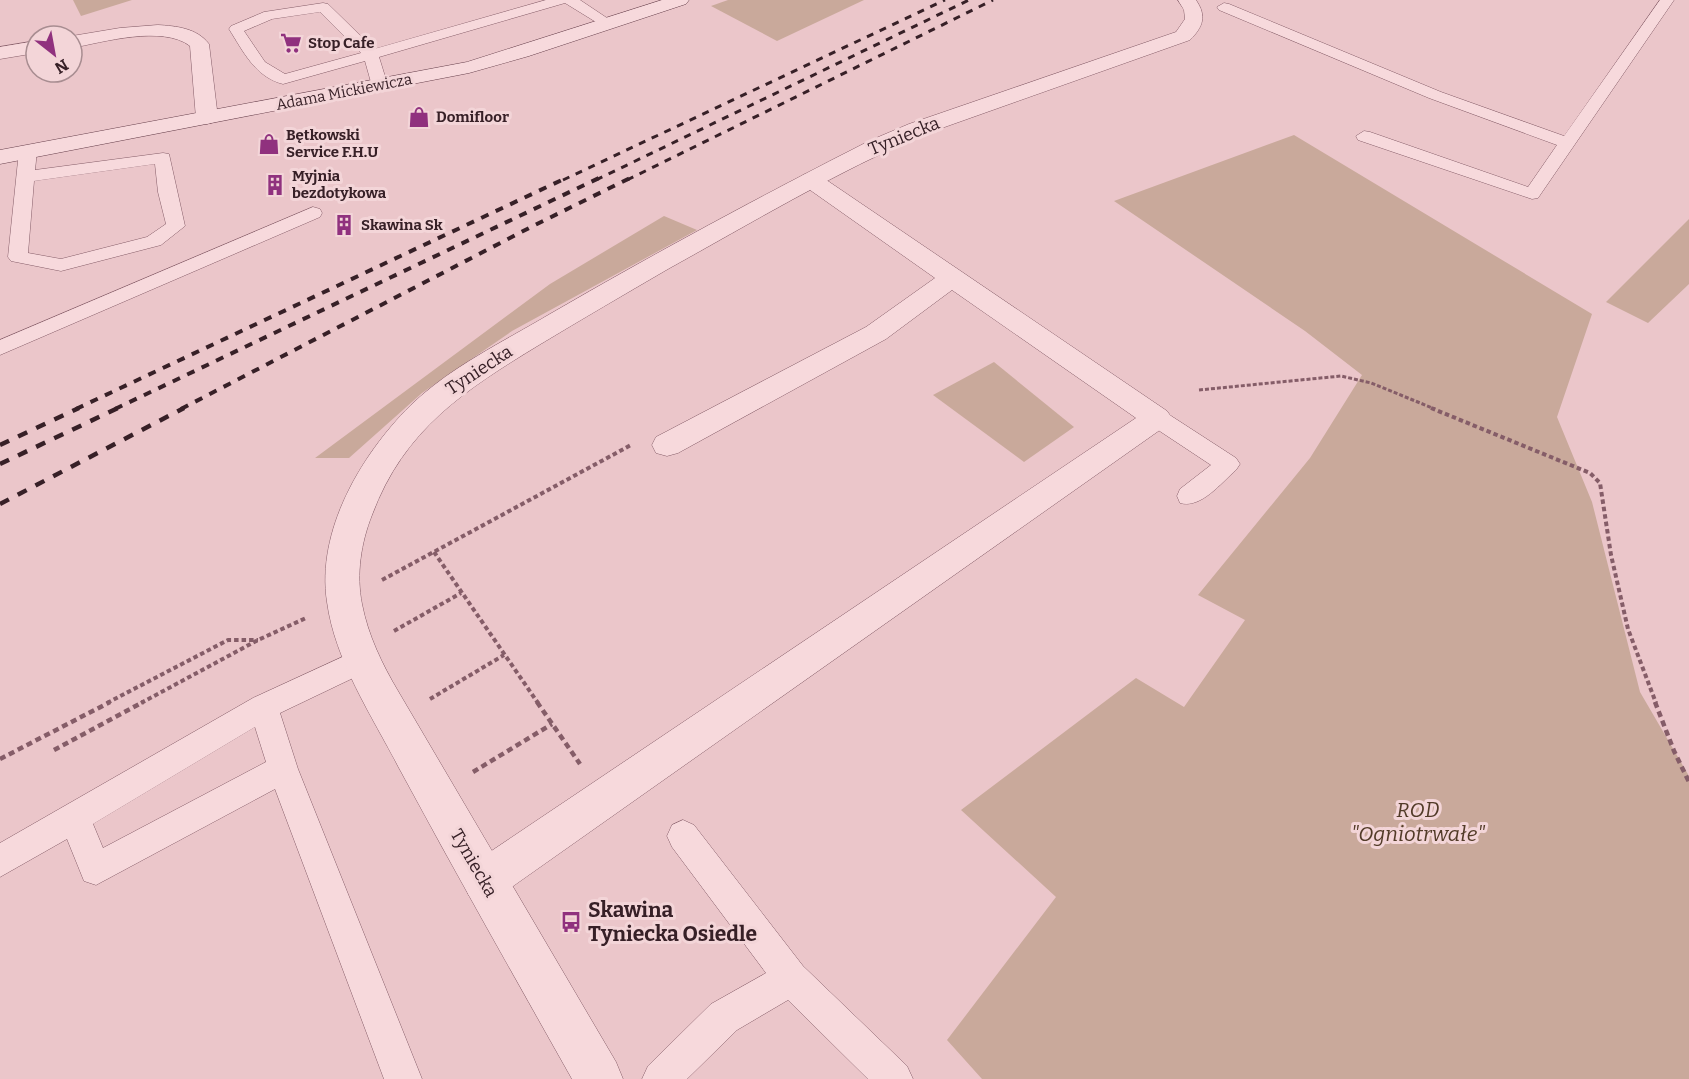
<svg xmlns="http://www.w3.org/2000/svg" width="1689" height="1079" font-family="Bitter,serif">
	<style>
		.green { fill: #c9a99b }
		.lines { fill: none; stroke-linecap: round; stroke-linejoin: round }
		.service-casing { stroke: #855d68; stroke-width: 1 }
		.minor-casing { stroke: #855d68; stroke-width: 1 }
		.tertiary-casing { stroke: #855d68; stroke-width: 1 }
		.secondary-casing { stroke: #67404c; stroke-width: 1 }
		.path-far2 { stroke: #855d68; stroke-width: 3; stroke-dasharray: 4 2; stroke-linecap: butt }
		.path-far1 { stroke: #855d68; stroke-width: 4; stroke-dasharray: 4.5 3; stroke-linecap: butt }
		.path { stroke: #855d68; stroke-width: 4.5; stroke-dasharray: 6 4; stroke-linecap: butt }
		.service { fill: #f7d9dc; fill-rule: evenodd }
		.minor { fill: #f7d9dc; fill-rule: evenodd }
		.tertiary { fill: #f7d9dc; fill-rule: evenodd }
		.secondary { fill: #f7d9dc; fill-rule: evenodd }
		.rail-far2 { stroke: #372027; stroke-width: 3; stroke-dasharray: 7 7; stroke-linecap: butt }
		.rail-far1 { stroke: #372027; stroke-width: 4; stroke-dasharray: 8 8; stroke-linecap: butt }
		.rail { stroke: #372027; stroke-width: 4.5; stroke-dasharray: 10 10; stroke-linecap: butt }
		.labels { text-anchor: middle; dominant-baseline: central; stroke-width: 6; stroke-linejoin: round; paint-order: stroke }
		.far-poi-label { font-size: 15px; font-weight: bold; fill: #372027; stroke: #f3d5d8; text-anchor: start }
		.far-street-label { font-size: 15px; fill: #372027; stroke: #f3d5d8 }
		.street-label { font-size: 18px; fill: #372027; stroke: #f3d5d8 }
		.near-park-label { font-size: 21px; font-style: italic; fill: #523b28; stroke: #f3d5d8 }
		.near-poi-label { font-size: 21px; font-weight: bold; fill: #372027; stroke: #f3d5d8; text-anchor: start }
	</style>
	<rect width="100%" height="100%" fill="#ebc6ca"/>
	<g class="green">
		<path d="M73 0H132L81 16Z"/>
		<path d="M728 0H864L777 41 711 6Z"/>
		<path d="M1294 135 1592 314 1557 417 1592 502 1640 692 1689 776V1079H982L947 1040 1056 897 961 810 1136 678 1184 707 1245 620 1198 595 1310 458 1362 375 1305 331 1114 201Z"/>
		<path d="M664 216 697 230 512 331 422 393 349 458H315L550 284Z"/>
		<path d="M1689 219V284L1648 323 1606 302Z"/>
		<path d="M994 362 1074 427 1024 462 933 395Z"/>
	</g>
	<g class="lines">
		<defs>
			<g id="service">
				<path d="M546 0H580L616 24 614 27H604L565 3 379 57 388 86 380 91 372 86 365 61 283 84C255 77 243 51 229 29L231 26 264 12 323 3 328 4 374 49ZM320 12 361 53 285 74 265 62 244 31 272 19Z"/>
				<path d="M1660 0H1674L1538 198 1532 199 1358 140 1356 136 1364 131 1370 132 1528 187 1557 145 1429 98 1219 10 1217 7 1224 3 1229 4 1441 92 1564 136Z"/>
				<path d="M28 146 34 147 37 151 35 170 163 153 169 154 185 226 161 245 61 271 11 261 8 257 19 151 22 147ZM155 164 158 192 166 224 147 237 61 259 28 253 34 181Z"/>
				<path d="M313 207 320 209 322 213 320 217 0 355V340Z"/>
				<path d="M1157 410 1165 412 1236 458 1240 464 1236 470C1221 483 1201 509 1180 503L1177 496 1180 489 1211 465 1149 424 1146 418 1149 412Z"/>
				<path d="M362 648 372 651 376 660 372 669 280 713 298 769 422 1079H384L275 789 96 885 84 881 67 839 0 877V843L253 698ZM255 727 266 762 103 848 93 824Z"/>
				<path d="M683 820 694 825 803 966 907 1066 913 1079H868L788 1000 737 1030 687 1079H642L648 1066 711 1004 766 973 672 847 667 836 672 825Z"/>
			</g>
			<g id="minor">
				<path d="M158 25C176 26 197 28 209 44L218 118 214 122 207 124 200 122 196 118 190 46C163 25 103 42 72 48V36L120 28Z"/>
				<path d="M36 41V53L0 59V47Z"/>
				<path d="M811 173 819 175 1167 411 1172 418 1167 425 499 896 484 902 469 896 463 881 469 866 1136 418 952 290 886 339 678 453 667 456 656 453 652 445 656 437 866 327 935 278 803 185 800 180 803 175Z"/>
			</g>
			<path id="tertiary" d="M1178 0H1196C1207 16 1203 27 1190 40L925 134C836 172 753 222 668 269 625 294 582 319 539 345 465 390 404 429 372 515 361 543 356 574 362 604 368 635 382 664 398 691L616 1062 623 1079H572C514 976 455 872 399 768 372 716 335 661 327 602 316 531 361 455 410 406 450 367 503 342 550 314 655 253 761 196 869 141L909 124 1176 32 1185 19 1184 10Z"/>
			<path id="secondary" d="M662 0H689L686 4 529 56 469 73 0 164V150L467 62Z"/>
		</defs>
		<use href="#service" class="service-casing"/>
		<use href="#minor" class="minor-casing"/>
		<use href="#tertiary" class="tertiary-casing"/>
		<use href="#secondary" class="secondary-casing"/>
		<path class="path-far2" d="M1199 390 1341 376 1371 383 1435 409"/>
		<g class="path-far1">
			<path d="M1431 408 1590 473 1600 483 1611 555 1628 629 1656 703"/>
			<path d="M434 552 538 703"/>
			<path d="M382 580 631 445"/>
			<path d="M394 631 461 593"/>
			<path d="M430 699 504 655"/>
			<path d="M107 703 228 640H258"/>
			<path d="M141 703 258 640 306 618"/>
		</g>
		<g class="path">
			<path d="M537 702 580 764"/>
			<path d="M1655 702 1674 751 1689 782"/>
			<path d="M54 750 143 702"/>
			<path d="M0 759 110 702"/>
			<path d="M473 772 552 724"/>
		</g>
		<use href="#service" class="service"/>
		<use href="#minor" class="minor"/>
		<use href="#tertiary" class="tertiary"/>
		<use href="#secondary" class="secondary"/>
		<g class="rail-far2">
			<path d="M563 180 945 0"/>
			<path d="M596 180 969 0"/>
			<path d="M627 180 993 0"/>
		</g>
		<g class="rail-far1">
			<path d="M76 409 566 178"/>
			<path d="M115 409 599 178"/>
			<path d="M181 409 531 227 630 178"/>
		</g>
		<g class="rail">
			<path d="M0 445 79 408"/>
			<path d="M0 464 118 408"/>
			<path d="M0 504 184 408"/>
		</g>
	</g>
	<defs>
		<symbol id="supermarket-bare" viewBox="-9 -9 18 18"><path d="M-6-5.5h2.5l.6 2H6L4.5 2H-2.5L-4.4-4H-6ZM-1.5 3.2a1.3 1.3 0 1 0 .1 0ZM3 3.2a1.3 1.3 0 1 0 .1 0Z" fill="#90317e" stroke="#f3d5d8" stroke-width="2.5" paint-order="stroke"/></symbol>
		<symbol id="shop-bare" viewBox="-9 -9 18 18"><path d="M-5-2.5h2.3a2.7 3.5 0 0 1 5.4 0H5L5.5 6h-11ZM-1.5-2.5h3a1.5 2.3 0 0 0-3 0Z" fill="#90317e" stroke="#f3d5d8" stroke-width="2.5" paint-order="stroke"/></symbol>
		<symbol id="building-bare" viewBox="-9 -9 18 18"><path d="M-4-6H4V6H1V3H-1V6H-4ZM-2.5-4.3h1.7v1.8h-1.7ZM.8-4.3h1.7v1.8H.8ZM-2.5-1h1.7V.8h-1.7ZM.8-1h1.7V.8H.8Z" fill="#90317e" stroke="#f3d5d8" stroke-width="2.5" paint-order="stroke"/></symbol>
		<symbol id="bus-bare" viewBox="-9 -9 18 18"><path d="M-5-6H5V4H4V6H2V4H-2V6H-4V4H-5ZM-3.5-4V0h7V-4ZM-3.5 1.2v1.5H-2V1.2ZM2 1.2v1.5H3.5V1.2Z" fill="#90317e" stroke="#f3d5d8" stroke-width="2.5" paint-order="stroke"/></symbol>
	</defs>
	<g fill-rule="evenodd">
		<use href="#supermarket-bare" x="276" y="28" width="30" height="30"/>
		<use href="#shop-bare" x="404" y="102" width="30" height="30"/>
		<use href="#shop-bare" x="254" y="129" width="30" height="30"/>
		<use href="#building-bare" x="260" y="170" width="30" height="30"/>
		<use href="#building-bare" x="329" y="210" width="30" height="30"/>
		<use href="#bus-bare" x="556" y="907" width="30" height="30"/>
	</g>
	<g class="labels">
		<g class="far-poi-label">
			<text x="308" y="43">Stop Cafe</text>
			<text x="436" y="117">Domifloor</text>
			<text x="286" y="135">Bętkowski<tspan x="286" dy="17">Service F.H.U</tspan></text>
			<text x="292" y="176">Myjnia<tspan x="292" dy="17">bezdotykowa</tspan></text>
			<text x="361" y="225">Skawina Sk</text>
		</g>
		<g class="far-street-label">
			<text transform="translate(344 92) rotate(-11)">Adama Mickiewicza</text>
		</g>
		<g class="street-label">
			<text transform="translate(904 136) rotate(-22)">Tyniecka</text>
			<text transform="translate(479 370) rotate(-33)">Tyniecka</text>
			<text transform="translate(474 863) rotate(60)">Tyniecka</text>
		</g>
		<g class="near-park-label">
			<text x="1418" y="810">ROD<tspan x="1418" dy="24">"Ogniotrwałe"</tspan></text>
		</g>
		<g class="near-poi-label">
			<text x="588" y="910">Skawina<tspan x="588" dy="24">Tyniecka Osiedle</tspan></text>
		</g>
	</g>
	<g transform="translate(54 54) rotate(149)"><circle r="28" fill="#f3d5d8" stroke="#a88d91" stroke-width="1.5"/>
	<path d="M0-4.5L10 22L0 15L-10 22Z" fill="#90317e"/>
	<text y="-9" font-size="16" font-weight="bold" text-anchor="middle" fill="#372027">N</text>
	</g>
</svg>
